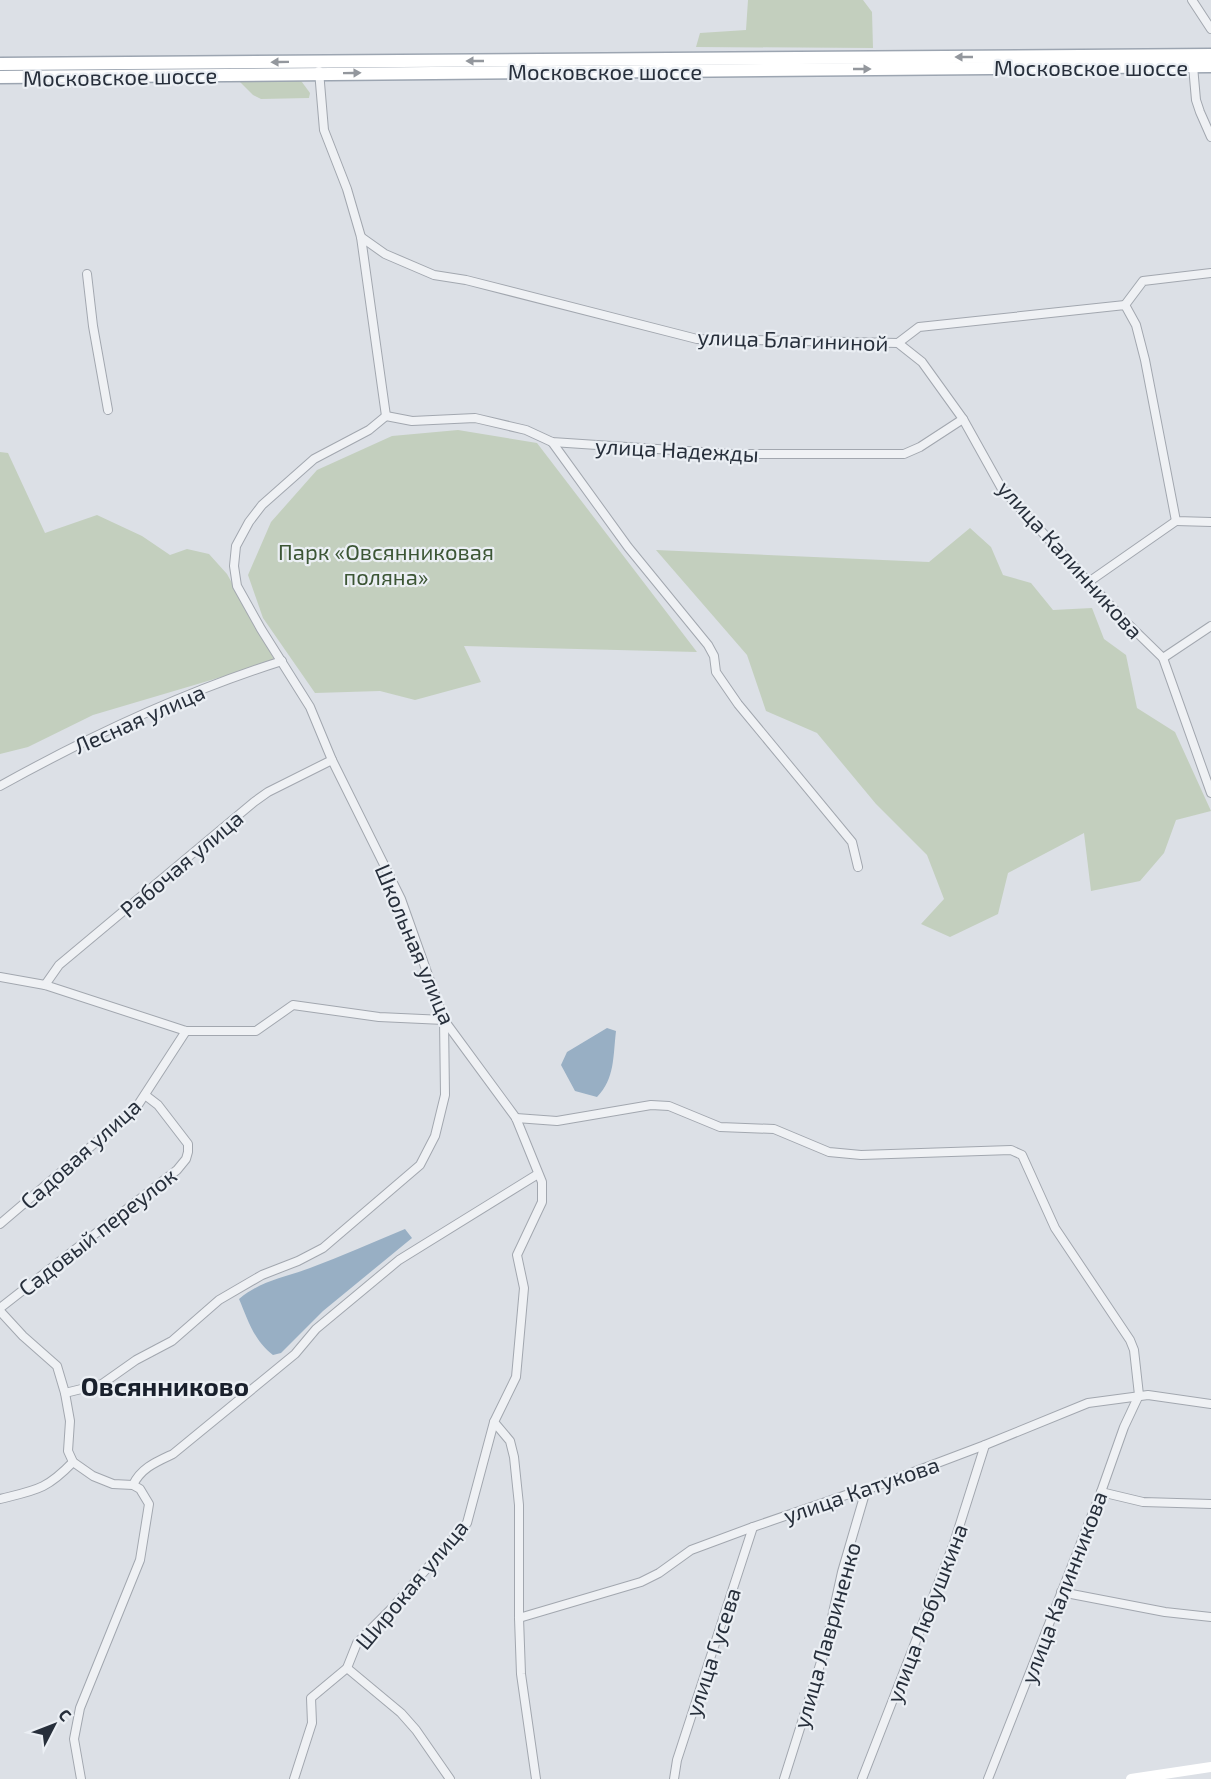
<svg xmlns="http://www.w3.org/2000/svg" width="1211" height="1779" font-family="'Exo 2',sans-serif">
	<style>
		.green { fill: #c3cfbe }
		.water { fill: #98afc4 }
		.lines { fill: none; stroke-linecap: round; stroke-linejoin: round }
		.street-casing { stroke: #a2a7af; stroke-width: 10 }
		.primary-casing { stroke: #9ca5b1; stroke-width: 15 }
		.street { stroke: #eff1f4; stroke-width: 8 }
		.secondary { stroke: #fff; stroke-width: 10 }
		.primary { stroke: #fff; stroke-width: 12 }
		.oneway { fill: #93979d }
		.labels { text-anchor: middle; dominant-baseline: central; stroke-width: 4.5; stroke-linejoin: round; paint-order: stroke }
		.street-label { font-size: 22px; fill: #272f3b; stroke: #ebeff4 }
		.park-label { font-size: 22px; fill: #3c5635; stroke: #ebeff4 }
		.quarter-label { font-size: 26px; font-weight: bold; fill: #19202c; stroke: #ebeff4 }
	</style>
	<rect width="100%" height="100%" fill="#dce0e6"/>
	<g class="green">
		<path d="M748 0H863L872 12 873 48 696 47 700 33 746 30Z"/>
		<path d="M241 78H299L310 93 309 98 261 99 253 95 240 82Z"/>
		<path d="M458 430 537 443 697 652 464 646 481 682 415 700 380 691 315 693 263 618 248 575 271 522 317 470 392 436Z"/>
		<path d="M0 452 8 453 45 533 97 515 142 536 170 555 187 549 209 554 227 574 275 661 93 715 28 747 0 754Z"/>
		<path d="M970 528 991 547 1003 575 1031 583 1053 610 1092 608 1104 639 1126 655 1137 708 1175 732 1211 811 1176 820 1164 853 1140 881 1091 891 1084 833 1008 873 998 914 950 937 921 924 944 899 927 855 876 804 817 733 766 711 747 655 656 550 929 562Z"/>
	</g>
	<g class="water">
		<path d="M607 1028 616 1031C613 1056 615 1079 597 1097L575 1091 561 1065 567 1052Z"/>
		<path d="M405 1229 412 1238 323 1311 281 1353 273 1355C254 1341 248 1320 239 1299 262 1280 284 1278 310 1268 342 1256 373 1242 405 1229Z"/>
	</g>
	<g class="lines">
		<defs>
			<g id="street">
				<path d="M1192 0 1211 29"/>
				<path d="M1193 66 1196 100 1200 112 1211 137"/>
				<path d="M319 71 324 130 347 189 361 237 386 416"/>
				<path d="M361 237 385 254 434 275 466 280 697 339 898 343 919 327 1125 305 1136 325 1145 360 1176 521 1211 522"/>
				<path d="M87 274 93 326 108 410"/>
				<path d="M1125 305 1143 281 1211 273"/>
				<path d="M898 343 922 362 963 419 1002 489 1123 619 1163 658 1211 793"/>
				<path d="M386 416 369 430 314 459 262 505 249 522 236 546 234 566 237 586 261 629 310 707 332 760 401 899 444 1020 516 1118 542 1182V1202L517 1255 524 1288 516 1377 494 1422 510 1441 514 1457 519 1505V1618L521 1674 536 1779"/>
				<path d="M386 416 412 421 475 418 526 430 552 442 732 454H904L920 447 963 419"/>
				<path d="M552 442 628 547 708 645 714 656 716 672 738 704 852 842 858 867"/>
				<path d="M1090 581 1176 521"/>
				<path d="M1163 658 1211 626"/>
				<path d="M0 786C90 736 184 692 282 661"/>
				<path d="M0 977 45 985 186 1031H256L293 1005 379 1017 444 1020 445 1095 435 1136 420 1165 323 1248 298 1261 262 1275 219 1300 172 1341 136 1360 102 1384 65 1393"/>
				<path d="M45 985 59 965 254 802 268 792 332 760"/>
				<path d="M516 1118 557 1121 651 1105 669 1106 720 1127 774 1129 829 1152 861 1155 1011 1150 1022 1155 1055 1228 1130 1340 1134 1350 1139 1395 1124 1427 1101 1492 988 1779"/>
				<path d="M0 1224 136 1108 186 1031"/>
				<path d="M0 1308 177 1170 186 1159 188 1152V1144L158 1105 145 1095"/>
				<path d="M0 1311 23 1336 57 1366 65 1393 70 1421 68 1451 73 1462 93 1476 113 1484 133 1485 140 1489 149 1504 140 1560 80 1708 74 1739 81 1779"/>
				<path d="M133 1485C141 1468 156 1462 173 1454L295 1354 316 1329 399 1260 538 1174"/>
				<path d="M1101 1492 1143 1502 1211 1504"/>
				<path d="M0 1499C36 1490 46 1490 73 1462"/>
				<path d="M1061 1592 1165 1612 1211 1617"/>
				<path d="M519 1618 641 1582 659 1573 691 1550 753 1527 846 1495 866 1490 985 1445 1088 1403 1148 1395 1211 1404"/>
				<path d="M347 1668 401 1713 416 1730 450 1779"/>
				<path d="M294 1779 312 1723 311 1698 347 1668 357 1643 392 1608 467 1523 494 1422"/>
				<path d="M674 1779 677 1760 753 1527"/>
				<path d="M784 1779 825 1649 842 1572 866 1490"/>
				<path d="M862 1779 954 1543 985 1445"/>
			</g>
			<g id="primary">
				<path d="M0 64 1211 55"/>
				<path d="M0 77 1211 66"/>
			</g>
		</defs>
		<use href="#street" class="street-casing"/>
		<use href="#primary" class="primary-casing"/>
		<use href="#street" class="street"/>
		<path class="secondary" d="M1131 1779 1211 1767"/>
		<use href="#primary" class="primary"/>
	</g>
	<defs><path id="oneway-solid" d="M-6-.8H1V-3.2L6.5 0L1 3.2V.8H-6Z" transform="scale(1.5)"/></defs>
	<g class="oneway">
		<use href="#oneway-solid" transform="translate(964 57) rotate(180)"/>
		<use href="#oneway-solid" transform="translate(475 61) rotate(180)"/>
		<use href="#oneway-solid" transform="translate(280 62) rotate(179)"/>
		<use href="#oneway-solid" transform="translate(862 69)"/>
		<use href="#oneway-solid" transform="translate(352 73) rotate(-1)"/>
	</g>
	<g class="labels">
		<g class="street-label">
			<text x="1091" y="67">Московское шоссе</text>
			<text x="605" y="71">Московское шоссе</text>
			<text transform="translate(120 76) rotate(-1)">Московское шоссе</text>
			<text transform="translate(793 339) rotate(2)">улица Благининой</text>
			<text transform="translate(677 449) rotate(3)">улица Надежды</text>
			<text transform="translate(1071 559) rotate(48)">улица Калинникова</text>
			<text transform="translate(139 718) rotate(-24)">Лесная улица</text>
			<text transform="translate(181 863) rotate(-40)">Рабочая улица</text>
			<text transform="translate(416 944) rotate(67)">Школьная улица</text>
			<text transform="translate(80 1153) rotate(-42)">Садовая улица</text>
			<text transform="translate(97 1231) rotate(-38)">Садовый переулок</text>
			<text transform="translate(861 1489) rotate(-19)">улица Катукова</text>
			<text transform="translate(411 1584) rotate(-50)">Широкая улица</text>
			<text transform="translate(1063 1587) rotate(-69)">улица Калинникова</text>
			<text transform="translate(926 1613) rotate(-69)">улица Любушкина</text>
			<text transform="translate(826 1635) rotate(-74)">улица Лавриненко</text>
			<text transform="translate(712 1652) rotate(-72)">улица Гусева</text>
		</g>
		<g class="park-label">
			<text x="386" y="551">Парк «Овсянниковая<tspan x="386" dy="25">поляна»</tspan></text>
		</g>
		<g class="quarter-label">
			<text x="165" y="1385">Овсянниково</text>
		</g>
	</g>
	<g transform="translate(54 1725) rotate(48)" stroke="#ebeff4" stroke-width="4.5" paint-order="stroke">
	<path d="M0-4.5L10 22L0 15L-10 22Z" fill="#272f3b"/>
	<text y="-9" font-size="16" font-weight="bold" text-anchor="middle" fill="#272f3b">С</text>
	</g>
</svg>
